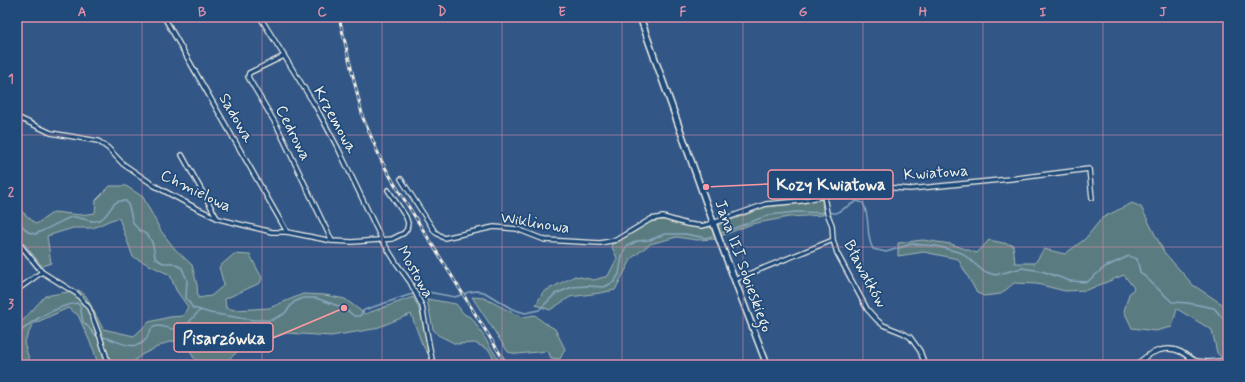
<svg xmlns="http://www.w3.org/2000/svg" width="1245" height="382" font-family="Mynerve,sans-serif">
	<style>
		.green { fill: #5a7c81; stroke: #a7b6b4 }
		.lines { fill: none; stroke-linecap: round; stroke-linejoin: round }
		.stream { stroke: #8aa7bd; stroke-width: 1.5 }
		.street-casing { stroke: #f4f1e8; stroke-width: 6 }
		.secondary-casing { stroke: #f4f1e8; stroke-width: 8 }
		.street { stroke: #1f4a7a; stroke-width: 3.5 }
		.secondary { stroke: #1f4a7a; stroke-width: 5 }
		.rail-casing { stroke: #f4f1e8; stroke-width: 3 }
		.rail { stroke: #1f4a7a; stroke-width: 1.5; stroke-dasharray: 4.5; stroke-linecap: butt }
		.grid { fill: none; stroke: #de8fa9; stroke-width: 1; stroke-opacity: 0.55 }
		.labels { text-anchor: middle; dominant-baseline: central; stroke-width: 3.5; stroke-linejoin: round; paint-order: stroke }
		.street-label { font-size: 16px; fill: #f4f1e8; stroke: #1f4a7a }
		.leader { fill: none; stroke: #ff9aa2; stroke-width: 1.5 }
		.callout-dot { fill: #ff9aa2; stroke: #1f4a7a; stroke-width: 1.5 }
		.callout { fill: #1f4a7a; stroke: #ff9aa2; stroke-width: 1.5 }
		.callout-label { font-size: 17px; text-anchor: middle; font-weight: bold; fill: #f4f1e8 }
		.neatline { fill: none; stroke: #de8fa9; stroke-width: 1.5 }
		.grid-label { font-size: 13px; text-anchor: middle; font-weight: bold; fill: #de8fa9 }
	</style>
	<rect width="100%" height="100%" fill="#325787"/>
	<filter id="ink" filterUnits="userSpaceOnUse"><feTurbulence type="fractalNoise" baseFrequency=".025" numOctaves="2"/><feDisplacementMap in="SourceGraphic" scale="8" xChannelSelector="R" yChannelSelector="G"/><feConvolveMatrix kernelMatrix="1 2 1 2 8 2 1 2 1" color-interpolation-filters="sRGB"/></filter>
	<g filter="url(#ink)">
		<g class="green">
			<path d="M110 186H126L143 197 161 231 175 249 192 265 197 285 198 298 211 296 224 285 219 267 234 254 250 255 262 278 260 283 225 299 226 308 235 310 269 308 303 294 325 295 345 299 365 314 413 297C423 313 426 335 428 354L422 344 411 314 374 329 331 336 287 333 273 337 242 334 228 327 237 352 226 362 217 365H204L193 357 185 338 166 343 143 354 129 365H98L94 351 78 315 68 308 33 324 24 343 31 365H17V327L45 296 79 290 86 296 103 329 134 336 149 322 170 317 183 316 188 307 176 290 170 275 133 257 119 218 111 220 93 228H73L47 236 51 263 42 266 17 235V207L36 224 54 212 80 215 95 213 96 200Z"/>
			<path d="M822 199 823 215 789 217 752 224 721 236 718 225 766 207 803 203Z"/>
			<path d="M1132 203 1141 207 1164 252 1193 285 1228 308V364L1217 353 1212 330 1177 309 1172 327 1155 331 1132 328 1124 311 1129 294 1134 288 1124 275 1087 290 1065 291 1037 284 1014 283 1001 294 984 296 977 293 958 259 924 252 898 256V243L923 240 951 244 977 253 989 240 1013 245 1015 263H1035L1044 249 1065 254 1085 239 1102 218Z"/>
			<path d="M664 220 701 228 711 227 716 239 696 240 677 237 650 244 632 258 615 290 600 293 570 297 550 310 536 305 543 292 575 276 594 280 608 276 617 258 611 245 652 221Z"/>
			<path d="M472 297 484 298 513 313 523 317 535 315 543 322 555 329 565 349 560 359 551 358 548 351 517 354 508 352Z"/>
			<path d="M427 299 456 304 464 314 472 318 502 365H497L489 350 475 343 456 344 438 335 433 329Z"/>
		</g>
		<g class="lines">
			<g class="stream">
				<path d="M17 220 28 232 35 234C41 232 69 217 72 217 83 216 92 226 103 218 112 211 111 199 126 201 131 208 130 215 133 222 138 233 143 230 149 237 154 243 154 251 155 258L163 263H172L182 268 187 280 186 298 193 308 210 313 253 320H272L284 314 294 302 303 298H316L344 308 354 316H360L364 310 409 295 428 292 455 297 469 292 477 291 484 292 512 309 525 313 539 310 555 294 572 287 587 286 604 287 614 282 619 274 622 256 626 247 637 241 650 240 665 234H685L706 238 712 236"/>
				<path d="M722 233 769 215 796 212 836 213 857 201 863 203C871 218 865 235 873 249L886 252 912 244 936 246 962 253 983 271 995 275 1022 268 1042 271 1070 281 1087 282 1105 267 1129 256 1137 259 1140 272 1172 302 1188 303 1214 308 1228 324"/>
				<path d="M17 336C28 321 58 306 77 303L80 306 83 322C89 326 91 332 96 336"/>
				<path d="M103 337C115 339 135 354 146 339 149 335 149 329 154 327 162 323 170 331 178 329 190 326 192 316 201 310"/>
				<path d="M17 356 24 365"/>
			</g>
			<defs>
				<g id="street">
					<path d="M164 17 287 232"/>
					<path d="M260 17 316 107 339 150 382 240 397 264 410 282 422 306 433 365"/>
					<path d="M284 56 249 73 248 77 277 126 332 241"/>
					<path d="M17 117 51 133 98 141 108 148 123 164 155 186 194 207 219 219 272 232H287L332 241 352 242 392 239 404 233 407 229 408 223 406 217 388 190"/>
					<path d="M182 155 217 218"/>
					<path d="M401 179 435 232 444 238 494 227 517 229 545 240 600 243 616 240 651 219 663 217 687 224 702 226 713 223 766 204 801 201 868 186 910 189 1010 179 1089 169 1092 198"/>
					<path d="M824 196 827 213 832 225 833 240 837 253 867 309 877 320 883 325 903 333 910 337 920 351 925 365"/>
					<path d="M17 241 42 272 77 294 89 308 100 337 109 365"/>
					<path d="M734 280 833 240"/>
					<path d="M17 290 42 272"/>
					<path d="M1189 357V365"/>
					<path d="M1137 365C1147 353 1166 344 1181 352 1187 355 1191 360 1197 361 1208 363 1218 362 1228 359"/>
				</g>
				<path id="secondary" d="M640 17 719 239 767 365"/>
			</defs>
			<use href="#street" class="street-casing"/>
			<use href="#secondary" class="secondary-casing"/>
			<use href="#street" class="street"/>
			<use href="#secondary" class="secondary"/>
			<defs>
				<path id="rail" d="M339 17 363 118 382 162 394 183 507 365"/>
			</defs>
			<use href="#rail" class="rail-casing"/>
			<use href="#rail" class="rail"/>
		</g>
	</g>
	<path class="grid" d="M142 17V365M262 17V365M382 17V365M502 17V365M622 17V365M743 17V365M863 17V365M983 17V365M1103 17V365M17 135H1228M17 247H1228"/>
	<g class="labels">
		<g class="street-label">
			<text transform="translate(236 118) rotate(60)">Sadowa</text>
			<text transform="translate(335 120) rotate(61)">Krzemowa</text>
			<text transform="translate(293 133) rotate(63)">Cedrowa</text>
			<text transform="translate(936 173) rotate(-4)">Kwiatowa</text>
			<text transform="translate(196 191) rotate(26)">Chmielowa</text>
			<text transform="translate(535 223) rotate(9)">Wiklinowa</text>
			<text transform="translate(743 266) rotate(70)">Jana III Sobieskiego</text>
			<text transform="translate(415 272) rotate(60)">Mostowa</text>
			<text transform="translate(865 274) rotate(62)">Bławatków</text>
		</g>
	</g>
	<path class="leader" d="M706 187L768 184M344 308L273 338"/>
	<g class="callout-dot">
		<circle cx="706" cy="187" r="4"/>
		<circle cx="344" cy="308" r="4"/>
	</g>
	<g class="callout">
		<rect x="768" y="170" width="125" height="29" rx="4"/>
		<rect x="174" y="323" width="99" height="29" rx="4"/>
	</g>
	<g class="callout-label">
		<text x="831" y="190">Kozy Kwiatowa</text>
		<text x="224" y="344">Pisarzówka</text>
	</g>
	<rect width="1245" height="382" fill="none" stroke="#1f4a7a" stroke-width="44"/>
	<rect x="22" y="22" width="1201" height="338" class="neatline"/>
	<g class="grid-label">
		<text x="82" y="16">A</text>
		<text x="202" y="16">B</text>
		<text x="322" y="16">C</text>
		<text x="442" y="16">D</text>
		<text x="562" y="16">E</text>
		<text x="683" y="16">F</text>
		<text x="803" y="16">G</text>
		<text x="923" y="16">H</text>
		<text x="1043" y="16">I</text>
		<text x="1163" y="16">J</text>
		<text x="11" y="83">1</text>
		<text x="11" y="196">2</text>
		<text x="11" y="308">3</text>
	</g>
</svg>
